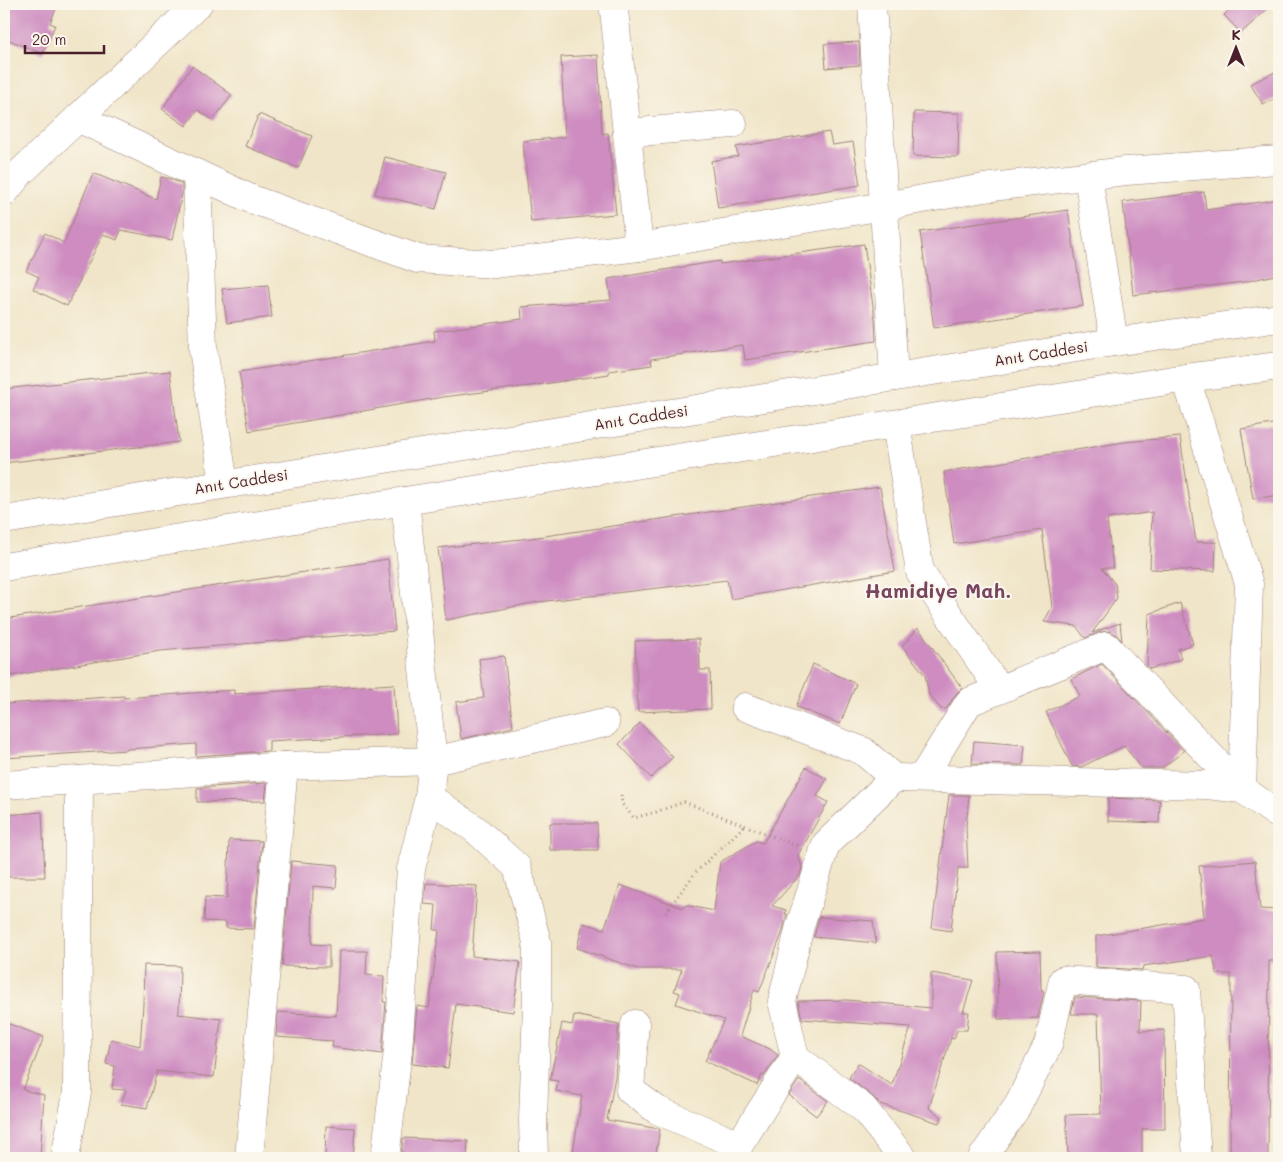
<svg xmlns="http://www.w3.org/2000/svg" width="1283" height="1162" font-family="Mali,sans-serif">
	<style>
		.building { fill: #ce8cc1 }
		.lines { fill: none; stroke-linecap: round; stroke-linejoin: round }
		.minor-casing { stroke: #9d827a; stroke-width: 29 }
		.major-casing { stroke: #9d827a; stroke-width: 29 }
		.path { stroke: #9d827a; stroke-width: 3; stroke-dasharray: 1 4; stroke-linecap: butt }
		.minor { stroke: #fff; stroke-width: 28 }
		.major { stroke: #fff; stroke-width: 28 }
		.labels { text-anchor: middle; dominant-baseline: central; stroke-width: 4; stroke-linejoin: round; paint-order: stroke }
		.street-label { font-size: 15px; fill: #4a1f2b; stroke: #fbf7ec }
		.district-label { font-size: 20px; font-weight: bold; fill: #784560; stroke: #fbf7ec }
	</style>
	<rect width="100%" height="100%" fill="#fbf7ec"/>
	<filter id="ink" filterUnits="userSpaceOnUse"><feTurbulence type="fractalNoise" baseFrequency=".02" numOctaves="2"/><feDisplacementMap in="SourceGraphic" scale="10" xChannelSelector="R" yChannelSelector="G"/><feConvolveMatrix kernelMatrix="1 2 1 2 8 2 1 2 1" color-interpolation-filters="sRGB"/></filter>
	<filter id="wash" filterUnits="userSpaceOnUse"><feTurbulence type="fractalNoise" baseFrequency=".0096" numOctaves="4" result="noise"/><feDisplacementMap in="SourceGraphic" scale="20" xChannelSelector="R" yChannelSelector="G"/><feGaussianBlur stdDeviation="1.12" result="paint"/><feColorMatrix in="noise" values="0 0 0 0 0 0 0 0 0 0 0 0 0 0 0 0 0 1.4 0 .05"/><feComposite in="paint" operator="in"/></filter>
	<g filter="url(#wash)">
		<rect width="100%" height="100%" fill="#f0e5c8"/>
		<g id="blocks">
			<g class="building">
				<path d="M4 4H58L50 23 55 25 43 54 4 38Z"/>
				<path d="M1235 4H1273L1241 33 1224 15Z"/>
				<path d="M859 42 860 65 826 68 824 44Z"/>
				<path d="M598 55 602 134 608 133 616 214 531 222 523 141 565 137 561 57Z"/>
				<path d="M192 66 232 95 213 120 198 110 186 126 162 109Z"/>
				<path d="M1279 70V97L1263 104 1250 84Z"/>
				<path d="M914 112 959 113 958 157 913 156Z"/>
				<path d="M259 114 312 136 298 168 245 146Z"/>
				<path d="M829 132 832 145 853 142 860 185 718 208 711 161 738 156 736 147Z"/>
				<path d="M385 157 446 172 436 209 375 194Z"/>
				<path d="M93 173 156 199 161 177 171 179 182 184V193L172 240 121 230 117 240 103 234 67 306 33 289 39 277 26 271 45 233 64 243Z"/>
				<path d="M1204 192 1206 210 1279 199V274L1244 282 1133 295 1123 202Z"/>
				<path d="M1068 210 1083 306 934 328 920 232Z"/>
				<path d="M864 244 875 320 876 341 745 360 743 345 651 359 652 365 609 371V374L530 386 443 397 249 431 239 372 435 341 434 331 522 319 521 307 611 300 608 279 720 261V264Z"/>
				<path d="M268 285 272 317 227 323 222 289Z"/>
				<path d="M170 371 179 442 4 463V389Z"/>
				<path d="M1279 423V495L1253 499 1241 429Z"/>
				<path d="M1180 437 1196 542H1216L1215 571 1150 569 1152 512 1107 519 1113 568H1102L1115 584 1117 598 1092 633 1120 623 1122 641 1117 635 1110 631 1100 632 1085 638 1076 626 1044 622 1052 607 1042 530 954 544 944 472 1124 442Z"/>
				<path d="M880 487 895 571 731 599 727 580 538 602 446 620 438 548 531 538Z"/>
				<path d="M388 559 395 631 160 651 4 677V619Z"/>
				<path d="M1180 603 1193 644 1178 649 1181 659 1150 669 1147 666 1149 614Z"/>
				<path d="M918 628 962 688 956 694 946 709H941L929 695 925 675 902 646Z"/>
				<path d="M699 639 700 670H710L711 709 638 712 635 641Z"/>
				<path d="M504 656 513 727 461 739 456 702 484 698 479 659Z"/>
				<path d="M813 664 856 684 840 724 796 707Z"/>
				<path d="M1102 664 1184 751 1162 768H1142L1124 746 1081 767 1072 766 1046 712 1080 696 1071 679Z"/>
				<path d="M394 684 397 734 269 741V751L196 756V744L127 749V750L4 758V704L124 696V698L234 690V694Z"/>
				<path d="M640 723 673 757 651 778 619 744Z"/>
				<path d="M974 741 1025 745 1023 765 972 764Z"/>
				<path d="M806 767 827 779 817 796 828 802 798 855 802 867 800 875 772 906 786 910 785 914H787L782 934 759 992 754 990 740 1036 770 1049 778 1055 764 1076 762 1075 757 1085 705 1061 724 1020 676 1004 680 993 674 991 682 969H638L577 948 583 923 604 929 620 885 683 908 685 905 714 911 720 862 756 841 763 843Z"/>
				<path d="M267 783 265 801 197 802V788Z"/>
				<path d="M949 795H969L966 827 968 868H958L951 931 932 928Z"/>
				<path d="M1108 798 1160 800 1159 823 1108 821Z"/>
				<path d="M42 812 45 877H4V815Z"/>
				<path d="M550 823H597L598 850H550Z"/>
				<path d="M229 840 262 841 254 929 226 928V922L204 921 205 897 227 898Z"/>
				<path d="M291 861 338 865 336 888 313 886 312 944 329 945V967L282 966Z"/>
				<path d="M1255 861 1260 909 1279 910V961H1269L1268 1158H1230L1231 974H1217L1213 956 1143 966 1142 970 1096 967V936L1204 918 1199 866Z"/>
				<path d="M426 883 477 886 472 956 520 962 513 1012 456 1004 448 1068 412 1064 417 1006 429 1008 439 930H434L436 905 424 904Z"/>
				<path d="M819 917 873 921 876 943 814 937Z"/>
				<path d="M339 951H367L366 975 384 976 383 1002H386L382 1054 332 1047 333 1041 276 1037 278 1012 336 1016Z"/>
				<path d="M1040 951 1041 988 1042 991H1044L1038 1018 998 1019 997 952Z"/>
				<path d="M144 965 180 966 179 1011 178 1014 221 1019 214 1077 157 1071 147 1108 121 1104 126 1090 112 1089 115 1066 106 1064 111 1039 140 1046 143 1005Z"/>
				<path d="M931 973 973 980 963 1012H969L967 1030H957L954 1039 951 1038 929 1108 942 1117 939 1123 880 1104 872 1096 849 1078 858 1063 892 1085 911 1027 802 1019 798 1001 847 1000 931 1008Z"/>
				<path d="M1075 997 1141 1001 1140 1031 1164 1030 1165 1129H1142V1158H1103V1155L1068 1154 1066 1115 1101 1114 1098 1014H1071Z"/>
				<path d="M574 1015 619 1024 615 1077 607 1120 660 1129 655 1158H572L582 1096 556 1091 558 1081 550 1080 562 1023 572 1025Z"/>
				<path d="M4 1022 44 1037 23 1090 44 1095 40 1158H4Z"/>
				<path d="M799 1080 828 1101 816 1116 789 1095Z"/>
				<path d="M326 1126 355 1128 353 1158 325 1157Z"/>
				<path d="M403 1138 468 1141 467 1158H401Z"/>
			</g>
		</g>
	</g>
	<g filter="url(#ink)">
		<use href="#blocks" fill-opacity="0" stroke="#9d827a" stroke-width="1"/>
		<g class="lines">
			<defs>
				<g id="minor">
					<path d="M872 4 894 377"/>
					<path d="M614 10 639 247"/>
					<path d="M78 118 251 199 418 259 494 264 639 247 884 206 984 188 1126 171 1279 160"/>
					<path d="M627 133 733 124"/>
					<path d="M197 174 203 349 224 484"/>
					<path d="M1088 176 1114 342"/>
					<path d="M4 193 21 172 198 4"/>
					<path d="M1186 378 1249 584 1242 789"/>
					<path d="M896 424 920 572 999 689"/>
					<path d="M745 707 863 751 894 778"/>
					<path d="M922 778 969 702 1106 646 1242 789"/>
					<path d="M4 785 284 766 433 761 605 723"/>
					<path d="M429 797 476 830 517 867 537 942V1005L533 1120 534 1158"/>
					<path d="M635 1024 630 1090 657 1110 739 1145"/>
					<path d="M795 1057 863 1108 903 1158"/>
					<path d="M65 1158 77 1093 79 780"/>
					<path d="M249 1158 284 766"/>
					<path d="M385 1158 398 1051 411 869 429 797 433 761 405 501"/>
					<path d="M734 1158 739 1145 795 1057 782 1001 800 926 826 844 894 778 1207 785 1242 789 1279 815"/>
					<path d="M982 1158 1017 1107 1048 1045 1063 980 1186 989 1197 1158"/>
				</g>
				<g id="major">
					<path d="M4 520 1114 342 1279 318"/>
					<path d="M4 567 405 501 1186 378 1279 366"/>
				</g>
			</defs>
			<use href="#minor" class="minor-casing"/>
			<use href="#major" class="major-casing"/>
			<g class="path">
				<path d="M621 795 622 804 634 818 656 812 684 802 798 846"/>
				<path d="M666 912 695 873 744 826"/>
			</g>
			<use href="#minor" class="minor"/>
			<use href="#major" class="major"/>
		</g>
	</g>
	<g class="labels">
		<g class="street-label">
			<text transform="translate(1041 353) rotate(-9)">Anıt Caddesi</text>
			<text transform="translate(641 417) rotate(-9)">Anıt Caddesi</text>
			<text transform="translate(241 481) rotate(-9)">Anıt Caddesi</text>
		</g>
		<g class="district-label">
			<text x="938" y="590">Hamidiye Mah.</text>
		</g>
	</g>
	<rect width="1283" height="1162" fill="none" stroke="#fbf7ec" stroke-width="20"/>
	<g transform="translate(1236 48)" stroke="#fbf7ec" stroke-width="4" paint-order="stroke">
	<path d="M0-4L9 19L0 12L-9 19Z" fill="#4a1f2b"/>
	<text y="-8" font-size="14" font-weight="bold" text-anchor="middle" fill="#4a1f2b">K</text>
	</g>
	<path d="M25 45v8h79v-8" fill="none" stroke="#4a1f2b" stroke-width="2.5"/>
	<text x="32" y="45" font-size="15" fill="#4a1f2b" stroke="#fbf7ec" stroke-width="4" paint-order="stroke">20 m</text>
</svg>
